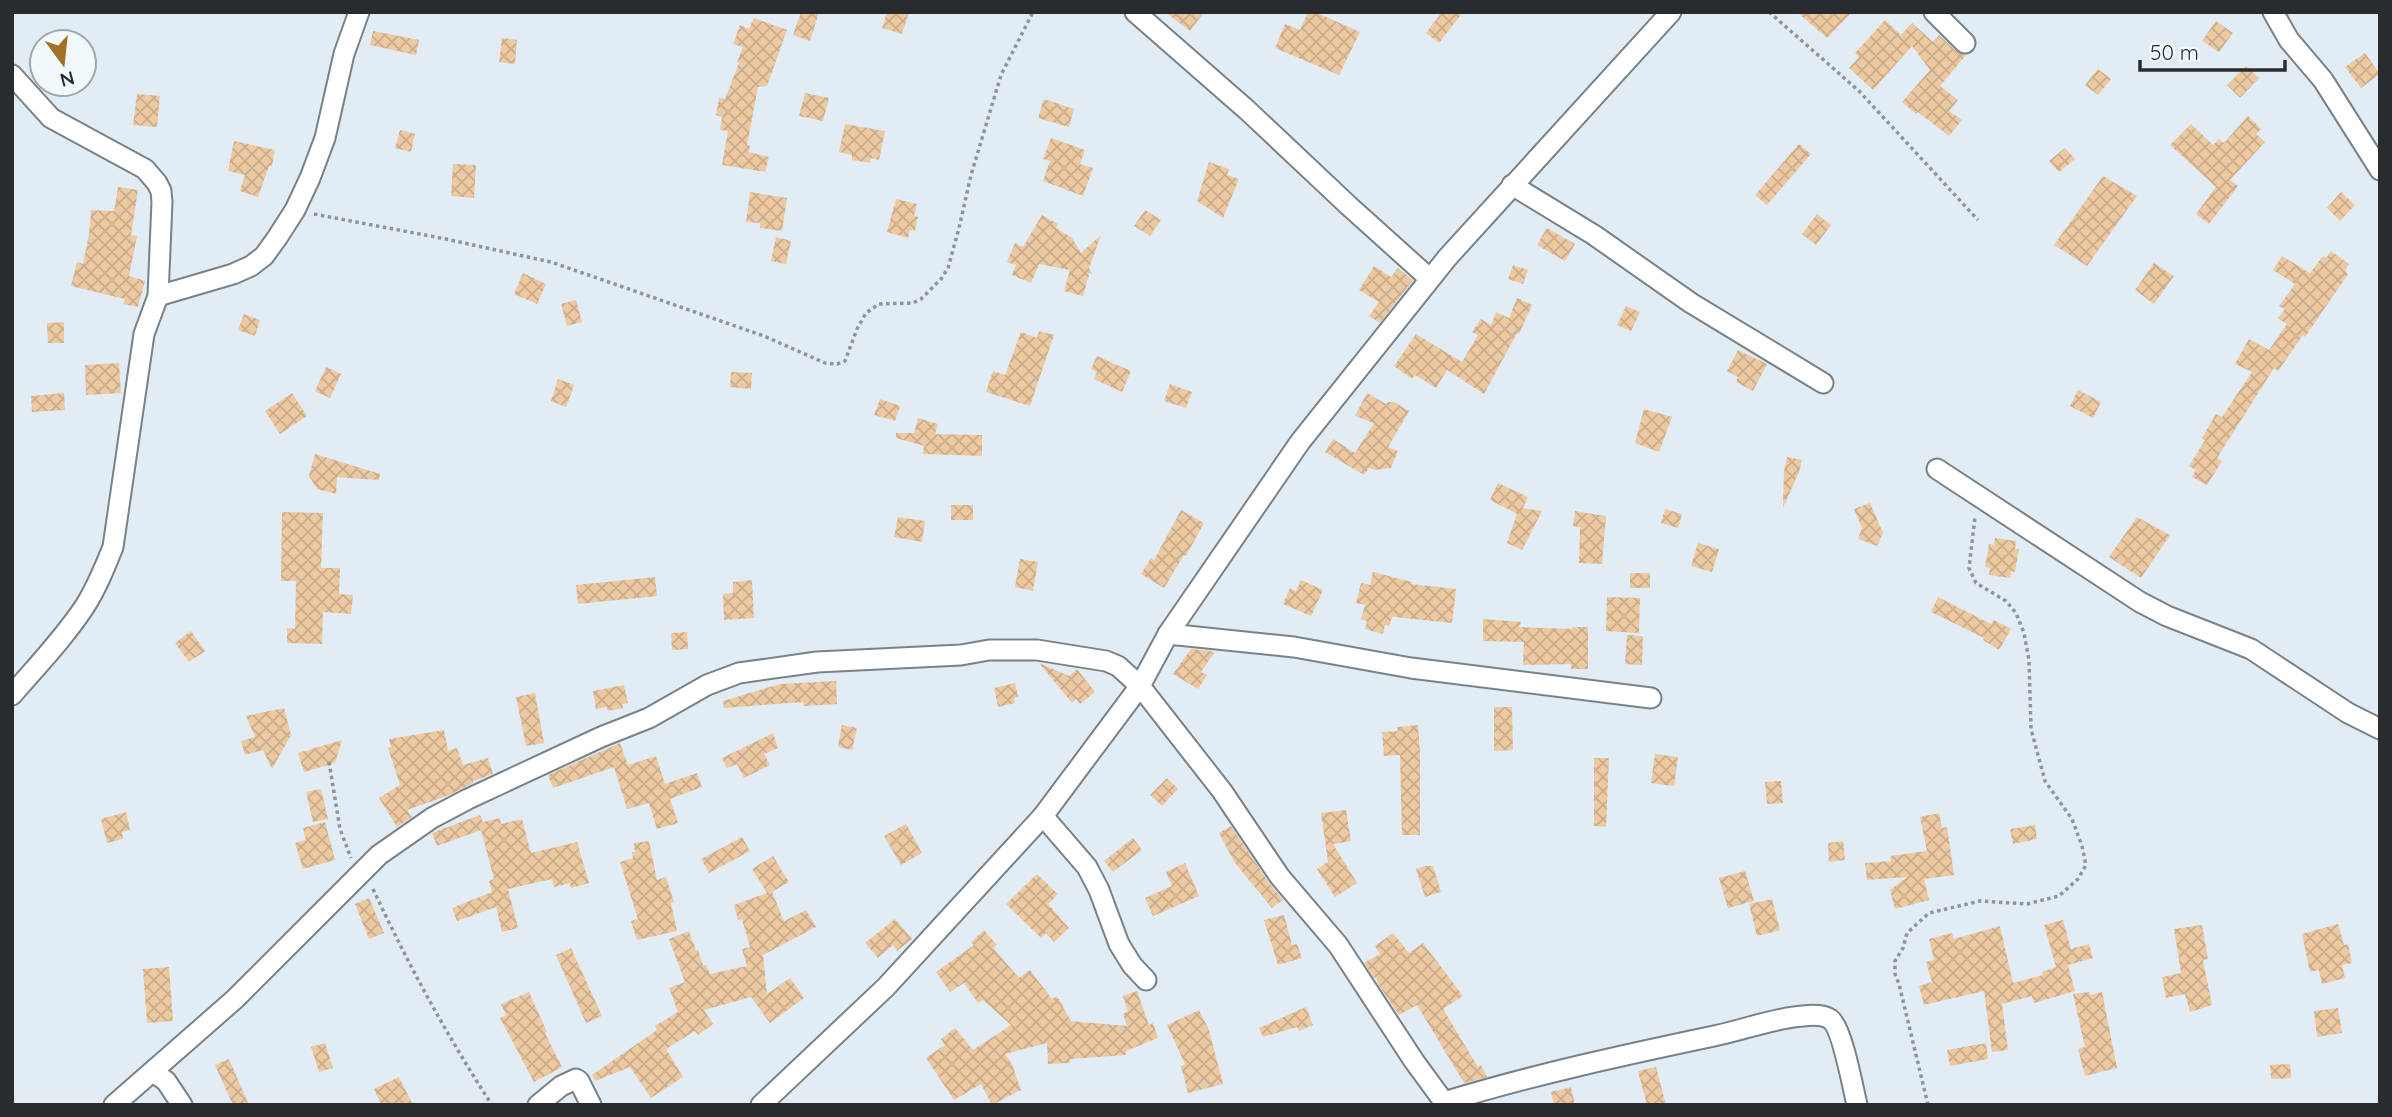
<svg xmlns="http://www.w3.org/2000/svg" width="2392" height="1117" font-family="Quicksand,sans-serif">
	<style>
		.building { fill: url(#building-cross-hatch) }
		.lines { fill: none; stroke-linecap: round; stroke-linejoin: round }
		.minor-casing { stroke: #788288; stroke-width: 23 }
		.path { stroke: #8e959b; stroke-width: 3.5; stroke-dasharray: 3.5 3.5; stroke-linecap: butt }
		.minor { stroke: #fff; stroke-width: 19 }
	</style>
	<defs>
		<pattern id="building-cross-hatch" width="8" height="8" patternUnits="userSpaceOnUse" patternTransform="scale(1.75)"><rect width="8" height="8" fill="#edc9a2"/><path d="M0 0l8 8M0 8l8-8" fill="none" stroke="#cbad8c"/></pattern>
	</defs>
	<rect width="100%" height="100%" fill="#e2ecf4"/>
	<g class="building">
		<path d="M801 12H819L810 41 793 35Z"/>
		<path d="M887 12H909L902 34 882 28Z"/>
		<path d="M1165 12H1204L1190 31Z"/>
		<path d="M1308 12H1315L1360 32 1339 75 1275 48 1285 24 1300 30Z"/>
		<path d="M1442 12H1463L1439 43 1426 33Z"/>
		<path d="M1797 12H1852L1827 38Z"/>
		<path d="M754 18 787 30 767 86 758 87 747 145 750 146 749 152 769 157 765 172 722 165 728 131 720 130 722 117 716 115 719 98 725 99 739 63 737 62 743 47 733 44 740 25 749 29Z"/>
		<path d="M1885 20 1901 35 1912 23 1933 42 1939 35 1957 52 1966 55 1940 86 1958 100 1949 111 1962 120 1949 136 1918 112 1916 114 1902 102 1930 70 1912 46 1873 90 1849 68 1859 57 1855 53Z"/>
		<path d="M2216 21 2233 33 2219 52 2202 41Z"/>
		<path d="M373 31 419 40 416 55 370 45Z"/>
		<path d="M502 38 517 40 515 64 499 62Z"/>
		<path d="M2365 53 2380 74 2361 88 2345 67Z"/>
		<path d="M2246 66 2259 78 2240 98 2227 85Z"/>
		<path d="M2098 69 2111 79 2098 95 2085 85Z"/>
		<path d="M805 93 829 98 823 121 799 116Z"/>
		<path d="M137 94 160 96 157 127 133 125Z"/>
		<path d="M1044 99 1074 109 1069 127 1038 118Z"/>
		<path d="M2248 116 2261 129 2256 134 2265 142 2230 180 2238 186 2209 224 2196 214 2216 187 2170 145 2191 124 2213 145 2219 139 2224 143Z"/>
		<path d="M845 124 885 131 879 160 871 158 870 163 852 160V155L839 152Z"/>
		<path d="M400 130 415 134 411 152 395 148Z"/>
		<path d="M1051 138 1085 150 1080 164 1093 168 1083 196 1043 181 1050 161 1043 159Z"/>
		<path d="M234 141 275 150 272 166H269L258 197 240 191 245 175 228 171Z"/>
		<path d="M1799 144 1811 154 1767 205 1755 195Z"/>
		<path d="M2065 148 2075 159 2059 172 2049 161Z"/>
		<path d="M1209 162 1229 169 1227 175 1239 179 1223 218 1197 201Z"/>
		<path d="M453 164 476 165 474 198 451 196Z"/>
		<path d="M2103 176 2137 196 2087 266 2054 245Z"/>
		<path d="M118 187 138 190 131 235 137 236 129 276 145 281 138 307 123 304 125 299 71 286 77 262 83 264 89 234 91 210 114 211Z"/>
		<path d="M750 192 787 198 782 231 760 228V223L746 222Z"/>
		<path d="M2341 192 2355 205 2340 221 2327 208Z"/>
		<path d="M896 199 917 204 914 216 918 217 915 231 910 230 908 238 887 232Z"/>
		<path d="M1145 210 1161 220 1150 236 1134 226Z"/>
		<path d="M1817 214 1831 225 1816 245 1802 234Z"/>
		<path d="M1042 215 1058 224 1056 228 1072 238 1081 253 1101 235 1089 268 1092 274 1087 273 1089 275 1083 296 1064 291 1070 270 1039 264 1031 283 1012 275 1016 265 1007 262 1015 243 1023 247Z"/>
		<path d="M1547 228 1575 244 1565 261 1537 245Z"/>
		<path d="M776 237 791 241 786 264 771 261Z"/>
		<path d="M2331 251 2349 264 2345 271 2348 274 2305 337 2303 335 2278 371 2274 368 2217 458 2222 461 2207 485 2192 477 2196 470 2189 466 2205 440 2202 438 2216 414 2222 417 2252 372 2235 364 2249 339 2269 350 2287 324 2278 318 2285 309 2279 306 2295 284 2273 270 2282 256 2310 273 2323 256 2326 258Z"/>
		<path d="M2154 263 2174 276 2154 304 2135 290Z"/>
		<path d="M1513 265 1528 270 1523 284 1508 279Z"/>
		<path d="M1374 266 1391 277 1398 268 1413 280 1380 323 1369 316 1379 302 1359 290Z"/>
		<path d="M523 273 546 284 537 304 514 294Z"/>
		<path d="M1517 298 1532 305 1519 334 1517 333 1484 394 1447 370 1436 388 1415 375 1412 379 1394 366 1416 334 1462 362 1478 335 1472 332 1481 319 1491 325 1496 312 1509 318Z"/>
		<path d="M576 300 582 322 567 326 561 304Z"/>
		<path d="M1626 306 1640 312 1631 331 1617 325Z"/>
		<path d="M244 314 260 320 255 336 238 330Z"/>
		<path d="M64 322V343H48L47 323Z"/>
		<path d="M1039 331 1054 335 1030 406 986 392 993 371 1005 375 1021 332 1037 338Z"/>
		<path d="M1738 350 1767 364 1753 391 1736 382 1738 377 1727 371Z"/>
		<path d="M1097 356 1131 371 1122 392 1094 379 1097 372 1091 369Z"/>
		<path d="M119 363 121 393 86 395 85 365Z"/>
		<path d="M326 367 341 374 330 398 315 391Z"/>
		<path d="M731 372 752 373 751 389 730 387Z"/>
		<path d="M558 379 574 385 566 407 551 401Z"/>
		<path d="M1170 384 1192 392 1186 408 1164 401Z"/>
		<path d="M2078 390 2101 402 2093 418 2070 406Z"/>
		<path d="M64 393 65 410 32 412 31 396Z"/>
		<path d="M292 393 307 416 280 434 265 411Z"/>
		<path d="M1367 393 1386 404 1388 402H1394L1409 411 1388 447 1398 451 1391 468 1376 470 1369 468 1364 475 1325 452 1333 439 1355 453 1374 423 1355 416Z"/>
		<path d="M880 399 900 406 895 421 874 415Z"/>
		<path d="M1644 409 1672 417 1659 452 1635 443Z"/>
		<path d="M918 418 938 424 935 434 982 435V456L923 454 924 446 896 438V433H914Z"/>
		<path d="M315 454 380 474 379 480 337 477 336 494 317 489 309 476Z"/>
		<path d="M1787 457 1802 460 1799 472 1783 508 1784 471Z"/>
		<path d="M1498 483 1528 497 1523 508 1542 511 1522 550 1507 543 1517 514 1490 500Z"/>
		<path d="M1870 503 1883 533 1877 546 1858 539 1862 528 1854 509Z"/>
		<rect x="951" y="505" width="22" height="15"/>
		<path d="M1665 509 1682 514 1678 528 1661 523Z"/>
		<path d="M1181 510 1204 523 1186 556 1184 555 1164 588 1141 574 1151 558 1154 560Z"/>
		<path d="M1575 511 1606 516 1602 564 1579 563 1580 527 1573 526Z"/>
		<path d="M282 512 323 513 321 568H340L339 594 353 595 351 614 323 612 322 644 287 643V628L295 629 296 581H281Z"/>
		<path d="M898 517 925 521 922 542 894 537Z"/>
		<path d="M2137 517 2170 535 2141 578 2109 557Z"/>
		<path d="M1995 538 2016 541 2015 549H2019L2015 572 2011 571 2010 578 1989 575 1990 568 1985 567 1989 544 1994 545Z"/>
		<path d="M1698 543 1719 549 1712 572 1691 566Z"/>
		<path d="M1020 559 1038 562 1033 591 1015 587Z"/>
		<path d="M1373 572 1412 582 1411 584 1456 589 1452 623 1395 617H1392L1389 626 1385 625 1383 634 1365 629 1367 621 1361 619 1365 605 1356 603 1361 583 1370 585Z"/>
		<rect x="1630" y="573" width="20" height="15"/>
		<path d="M655 577 657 596 578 604 576 585Z"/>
		<path d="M752 580 754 618 724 620 723 594 733 593V582Z"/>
		<path d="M1301 580 1323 590 1311 616 1283 604 1290 588 1296 591Z"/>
		<path d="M1607 597 1640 598 1639 633 1606 631Z"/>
		<path d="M1938 597 1991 624 1994 620 2011 629 1999 650 1983 640 1984 638 1931 612Z"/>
		<path d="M1483 619 1521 622 1519 627 1572 629V627H1588V669H1571V664L1523 665 1524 642 1483 641Z"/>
		<path d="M191 631 205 651 189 662 175 643Z"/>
		<path d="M687 632 688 649 672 650 671 633Z"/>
		<path d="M1627 635 1643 636 1642 665 1625 664Z"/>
		<path d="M1191 649 1210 651 1214 653 1201 672 1207 675 1198 689 1173 674Z"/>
		<path d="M1039 663 1069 676 1077 669 1095 692 1080 704 1076 699 1072 703Z"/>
		<path d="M836 681 837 704 804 706 803 702 724 708 723 701 780 684Z"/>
		<path d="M1015 683 1018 697 1014 698 1015 703 998 707 994 688Z"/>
		<path d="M624 685 628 703 622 704 623 708 608 711 607 707 596 709 593 691Z"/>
		<path d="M535 693 544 743 526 746 516 697Z"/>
		<path d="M1494 707H1512L1513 750 1494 751Z"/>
		<path d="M284 708 291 735 272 769 263 750 245 755 241 741 255 737 246 716Z"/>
		<path d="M842 725 857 728 852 750 838 747Z"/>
		<path d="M1418 725 1420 753V835H1402L1400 755 1384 756 1382 732 1398 731 1397 727Z"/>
		<path d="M444 730 448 751 457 748 463 765 488 758 493 774 473 781V783L449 795 407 810 412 817 397 827 379 798 400 785 388 748 391 747 389 739Z"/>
		<path d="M773 733 778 748 764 754 770 765 744 778 737 764 727 768 722 758Z"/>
		<path d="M342 740 335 763 304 772 298 753Z"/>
		<path d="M620 743 628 765 656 756 665 784 697 773 702 787 670 799 678 823 657 829 649 803 627 809 614 767 553 788 548 775Z"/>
		<path d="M1655 754 1678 757 1674 786 1651 783Z"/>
		<path d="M1594 758H1609L1606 827 1594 826Z"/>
		<path d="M1167 778 1178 789 1162 806 1150 795Z"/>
		<path d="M1781 781 1783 803 1767 804 1765 782Z"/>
		<path d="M321 789 328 819 313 822 306 792Z"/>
		<path d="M1346 810 1351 841 1333 844 1357 883 1335 897 1317 869 1328 862 1321 813Z"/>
		<path d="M126 812 130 830 122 832 123 839 107 843 101 819Z"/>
		<path d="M1939 813 1942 828 1947 827 1954 875 1924 879 1929 900 1895 909 1890 890 1907 877 1867 880 1865 863 1891 861 1890 856 1927 851 1920 817Z"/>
		<path d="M480 815 483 822 500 818 501 824 522 819 531 853 577 842 589 883 571 888 570 883 554 887 552 879 508 889 518 928 502 932 496 907 457 921 452 908 492 892 489 881 494 879 481 830 437 846 432 833Z"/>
		<path d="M325 822 335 860 303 869 295 843 306 840 303 828Z"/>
		<path d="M906 824 922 853 901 865 884 836Z"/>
		<path d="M2035 825 2037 839 2013 844 2010 829Z"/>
		<path d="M1231 826 1270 884 1283 900 1272 908 1235 863 1219 833Z"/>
		<path d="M742 837 750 851 709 873 701 859Z"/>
		<path d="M1133 838 1142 850 1113 872 1104 861Z"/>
		<path d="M649 841 657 880 666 877 674 902 671 903 677 931 637 940 631 921 638 919 620 862 633 858 632 852H635L634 843Z"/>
		<path d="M1843 841 1845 860 1829 862 1828 843Z"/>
		<path d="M773 856 789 882 772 892 784 921 806 910 816 927 763 955 767 994 790 978 804 998 770 1023 751 997 704 1010 713 1024 698 1035 695 1031 666 1049 683 1077 651 1098 630 1067 595 1081 592 1075 657 1030 655 1026 678 1012 669 988 685 982 669 939 689 931 696 951 698 950 703 965H706L710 974 747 966 742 949 750 947 742 919 738 920 734 905 767 893 752 869Z"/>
		<path d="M1185 863 1199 896 1153 916 1145 898 1172 886 1166 872Z"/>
		<path d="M1426 866H1433L1441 892 1425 897 1416 869Z"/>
		<path d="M1745 871 1754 901 1728 908 1719 878Z"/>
		<path d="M1037 874 1058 894 1048 904 1069 928 1054 942 1046 933 1041 938 1006 904Z"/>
		<path d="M369 898 384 933 369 939 355 904Z"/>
		<path d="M1772 899 1780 930 1757 936 1749 904Z"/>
		<path d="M1284 915 1292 945 1297 944 1302 958 1278 965 1264 920Z"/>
		<path d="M895 919 912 939 897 951 893 945 878 958 865 943Z"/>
		<path d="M2063 920 2071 949 2089 944 2093 958 2068 965 2075 991 2034 1003 2032 996 2002 1004 2008 1050 1992 1052 1984 991 1924 1005 1919 986 1932 982 1926 962 1934 960 1929 939 1952 933 1954 939 2000 926 2013 983 2043 975 2042 972 2056 967 2044 925Z"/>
		<path d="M2338 924 2344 945 2348 944 2352 963 2342 965 2345 978 2322 984 2319 970 2310 972 2302 934Z"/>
		<path d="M2202 925 2208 959 2203 960 2212 1005 2190 1012 2185 994 2166 998 2162 977 2181 973 2174 929Z"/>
		<path d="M984 930 997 945 993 948 1019 978 1030 970 1052 999 1057 996 1071 1021 1127 1026 1123 1014 1128 1011 1123 996 1137 991 1149 1025 1153 1023 1158 1038 1126 1051V1055L1070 1059V1063L1048 1064 1047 1043 1005 1054 1012 1064 1021 1090 992 1105 981 1084 954 1100 926 1058 945 1045 941 1039 955 1028 973 1050 1011 1025 983 1000 978 1003 964 983 950 992 936 972 974 945 971 942Z"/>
		<path d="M1393 933 1409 953 1423 943 1463 996 1443 1009 1478 1067 1481 1065 1487 1077 1464 1083 1417 1005 1399 1015 1378 984 1376 977 1374 978 1364 963 1380 954 1375 946Z"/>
		<path d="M571 948 602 1016 586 1023 556 955Z"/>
		<path d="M169 967 173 1021 147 1023 143 969Z"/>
		<path d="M529 992 547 1032 545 1033 562 1067 534 1082 500 1018 506 1015 501 1004Z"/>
		<path d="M2090 992V995L2102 992 2117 1068 2085 1076 2078 1049 2085 1047 2073 994Z"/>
		<path d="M1306 1007 1313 1025 1299 1031 1297 1027 1263 1037 1259 1028Z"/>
		<path d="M2338 1008 2342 1033 2317 1037 2314 1011Z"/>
		<path d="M1199 1010 1209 1030 1223 1084 1188 1093 1181 1066 1185 1064 1167 1025Z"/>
		<path d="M325 1043 333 1068 319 1072 311 1047Z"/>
		<path d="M1986 1043 1988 1059 1950 1066 1947 1050Z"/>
		<path d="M229 1059 249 1105H233L215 1065Z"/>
		<path d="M2290 1064 2291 1078 2271 1079 2270 1065Z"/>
		<path d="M1656 1067 1666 1105H1647L1638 1071Z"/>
		<path d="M399 1077 413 1105H381L374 1089Z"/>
		<path d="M1571 1087 1575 1105H1554L1551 1092Z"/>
	</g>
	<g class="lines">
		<defs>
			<g id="minor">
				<path d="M1135 12 1247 110 1349 206 1429 278"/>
				<path d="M1934 12 1965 43"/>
				<path d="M2273 12 2289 40 2323 80 2380 170"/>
				<path d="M12 75 51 118 145 169 157 183 161 191 162 202 158 296 144 334 113 547C105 567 97 587 85 606 64 638 37 666 12 695"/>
				<path d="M1512 185 1594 235 1691 303 1823 383"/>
				<path d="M158 296 233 274 251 266 264 256 277 238 295 210 310 178 325 138 344 54 359 12"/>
				<path d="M1937 469 2140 602 2167 616 2251 649 2348 713 2380 729"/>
				<path d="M1168 634 1294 647 1411 668 1651 698"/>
				<path d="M1043 816 1087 867 1099 890 1119 944 1132 965 1146 980"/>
				<path d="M153 1072 166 1081 182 1105"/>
				<path d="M1444 1102C1532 1075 1624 1055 1714 1036 1744 1030 1773 1018 1803 1016 1811 1015 1822 1014 1830 1019 1842 1027 1853 1088 1857 1105"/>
				<path d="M114 1105 235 999 379 855 432 818 468 799 601 737 649 718 707 685 739 673 817 662 961 655 989 650H1037L1106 661 1118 666 1140 686 1222 791 1280 877 1338 945 1414 1061 1444 1102 1442 1105"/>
				<path d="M538 1105 561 1086 576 1079 579 1081 591 1105"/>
				<path d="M761 1105 886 987 1043 816 1140 686 1168 634 1300 442 1447 258 1671 12"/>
			</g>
		</defs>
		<use href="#minor" class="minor-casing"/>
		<g class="path">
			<path d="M1769 12 1859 91 1978 220"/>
			<path d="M314 214 446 239 551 262 764 336 825 363 837 364 845 361 857 329 866 313 879 304 913 303 921 299 941 279 948 268 959 228 971 175 1001 75 1033 12"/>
			<path d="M329 762 340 829 351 858"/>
			<path d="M373 889C408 964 447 1036 492 1105"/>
			<path d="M1928 1105 1899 984 1895 974V961L1903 948 1907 933 1929 913 1980 901 2027 904 2059 896 2078 879 2086 865 2082 846 2072 819 2045 781 2031 729 2029 660 2024 633 2016 613 2006 601 1976 583 1969 568 1975 517"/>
		</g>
		<use href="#minor" class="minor"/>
	</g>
	<rect width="2392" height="1117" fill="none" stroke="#282c2f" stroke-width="28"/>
	<g transform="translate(63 63) rotate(165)"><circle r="33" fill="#f2f9fd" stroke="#a1a7ab" stroke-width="2"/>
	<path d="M0-5L12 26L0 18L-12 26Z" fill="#a37027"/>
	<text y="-10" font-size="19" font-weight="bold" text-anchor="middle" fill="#282c2f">N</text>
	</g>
	<path d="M2140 60v10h145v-10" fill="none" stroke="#282c2f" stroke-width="3.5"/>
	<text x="2150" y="60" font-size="21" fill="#282c2f" stroke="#f2f9fd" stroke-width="5" paint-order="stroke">50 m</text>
</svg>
